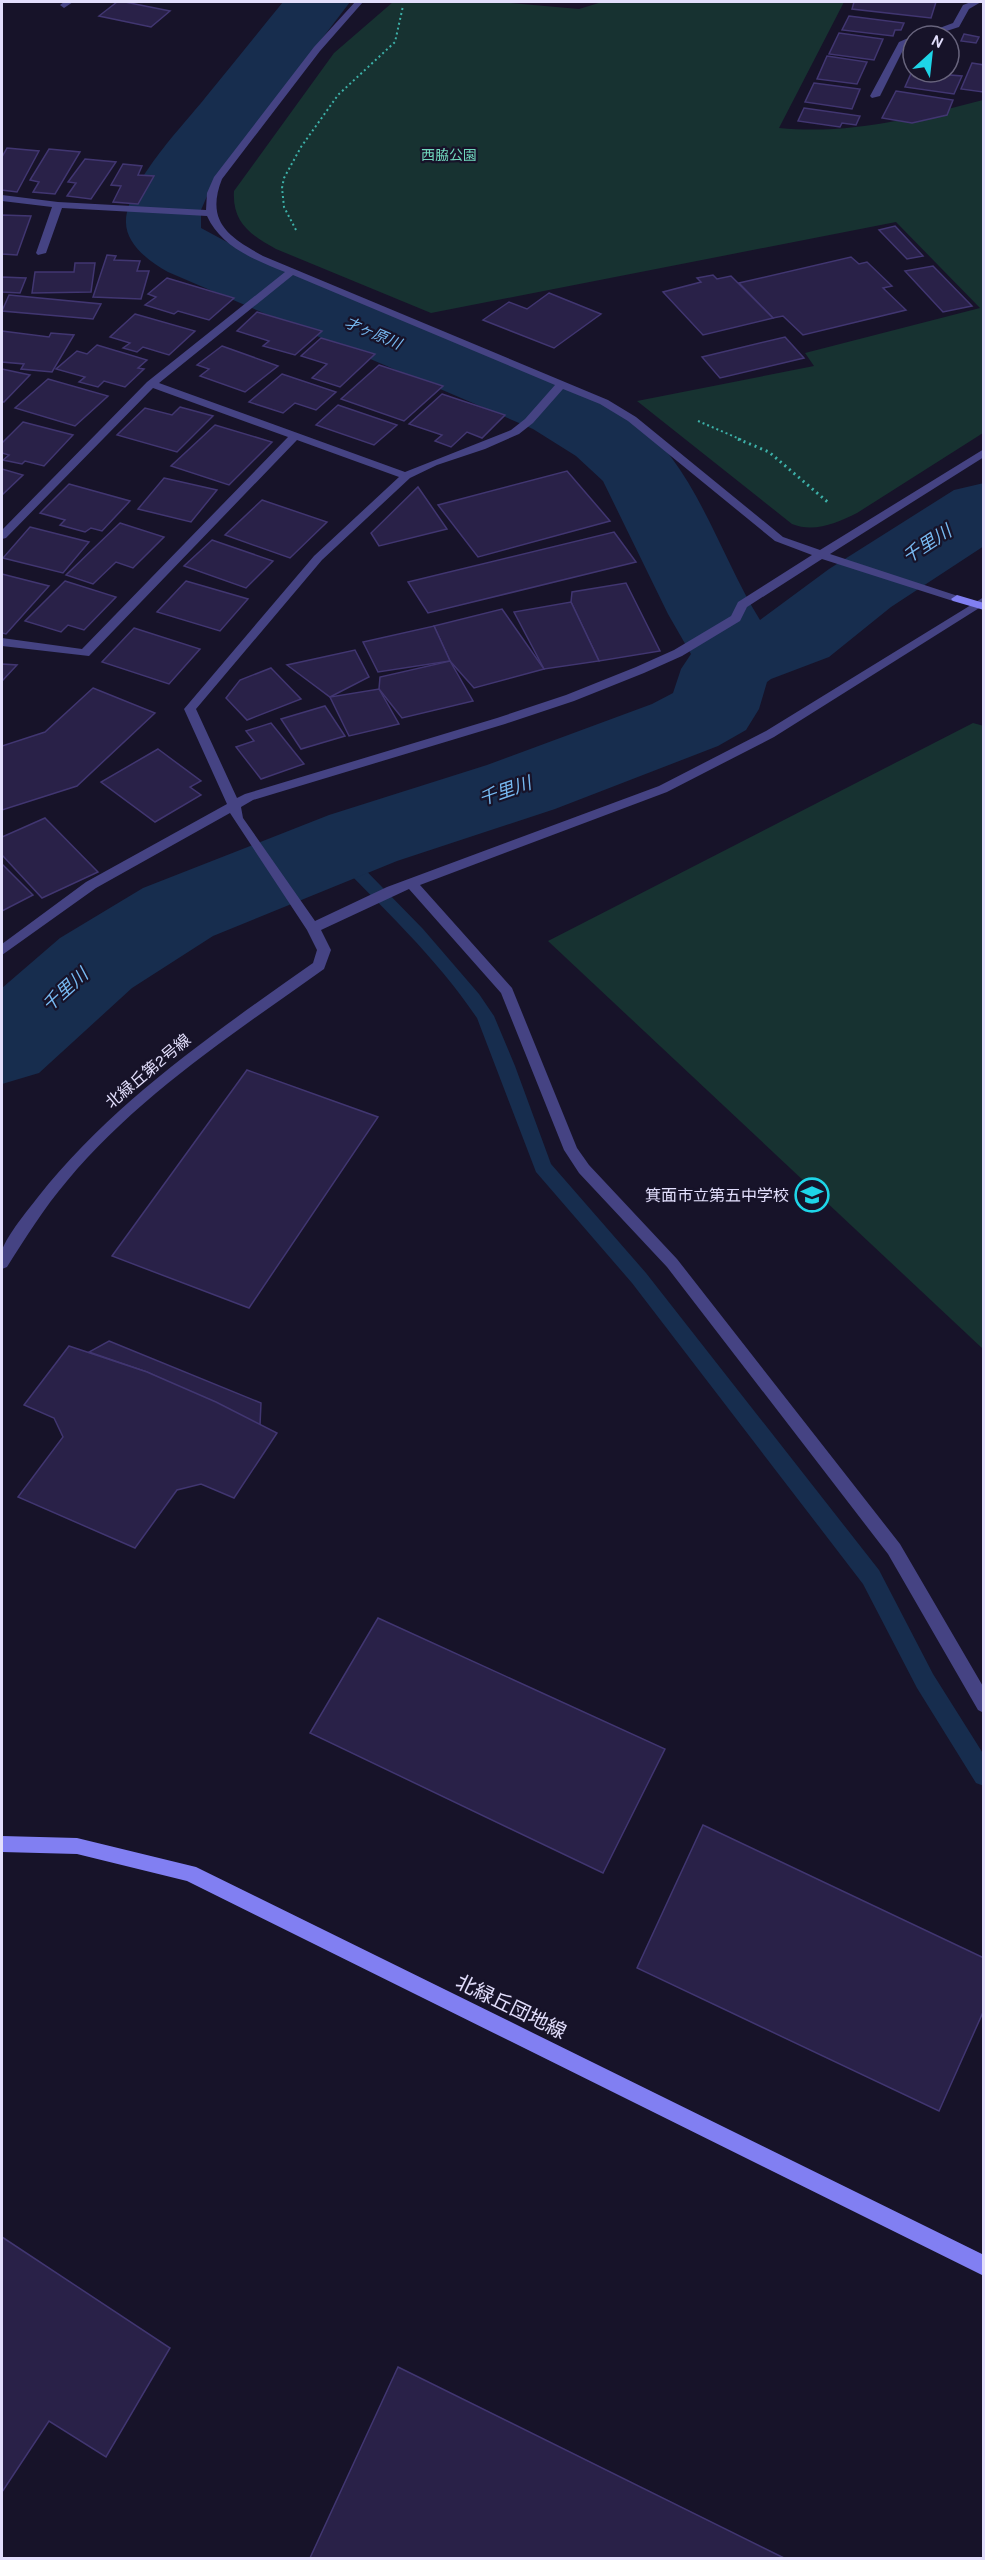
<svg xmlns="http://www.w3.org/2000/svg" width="985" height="2560" font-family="Karla,'Noto Sans JP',sans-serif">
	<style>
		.green { fill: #173231 }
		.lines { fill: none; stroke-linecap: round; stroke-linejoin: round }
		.stream { fill: #172d4e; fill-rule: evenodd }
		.river { fill: #172d4e; fill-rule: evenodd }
		.building { fill: #292148; stroke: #413671; stroke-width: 1.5 }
		.path-far1 { stroke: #3db1a9; stroke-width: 2; stroke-dasharray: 2 3; stroke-linecap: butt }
		.path { stroke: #3db1a9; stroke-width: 3; stroke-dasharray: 2 4; stroke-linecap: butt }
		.lane { fill: #454383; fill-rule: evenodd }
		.street { fill: #454383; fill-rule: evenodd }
		.secondary { fill: #817ff2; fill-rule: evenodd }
		.labels { text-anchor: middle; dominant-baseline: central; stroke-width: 4.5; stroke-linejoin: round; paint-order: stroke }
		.far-park-label { font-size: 14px; fill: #70d6bc; stroke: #171329 }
		.far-water-label { font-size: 15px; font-style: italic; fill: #77b9f1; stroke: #171329 }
		.street-label { font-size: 16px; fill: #e2defc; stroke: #171329 }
		.poi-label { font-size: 16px; fill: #e2defc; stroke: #171329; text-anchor: end }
		.water-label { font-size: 18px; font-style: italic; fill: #77b9f1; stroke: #171329 }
		.near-street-label { font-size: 20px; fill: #e2defc; stroke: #171329 }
	</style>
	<rect width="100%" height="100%" fill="#171329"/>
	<g class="green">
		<path d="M393 2H499L579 9 602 2H844L779 128C850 135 915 118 983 100V433L857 513C837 523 814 533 792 524L637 401 814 366 805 353 980 308 896 222 431 313 276 249C250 235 232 222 234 191L334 53Z"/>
		<path d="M973 723 984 726 983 1349 548 941Z"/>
	</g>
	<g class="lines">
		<path class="stream" d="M335 843 341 845 423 929 479 994 494 1016 515 1066 551 1164 646 1273 879 1570 933 1674 984 1755V1786L976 1783 917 1688 863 1584 632 1283 536 1172 477 1018C436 957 380 905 329 853L327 849 329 845Z"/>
		<path class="river" d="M283 2H350L214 180 201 210V228L240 249 591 395C621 410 650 429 671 457 707 505 728 568 760 620L829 569 954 490 984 483V546L891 607 829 657 771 679 767 682 759 709 746 730 718 746 555 809 397 861 213 936 132 988 39 1073 2 1084V988L60 938 143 888 329 815 487 765 652 704 673 693 681 669 691 654 668 614 603 481 576 456 533 429 168 272C151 263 125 244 126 221 128 182 181 128 205 98 231 66 257 34 283 2Z"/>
	</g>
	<g class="building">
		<path d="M117 2H125L170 11 151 27 99 16Z"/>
		<path d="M854 2H936L931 18 852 9Z"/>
		<path d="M849 16 904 23 901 30H895L893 36 842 30Z"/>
		<path d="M839 33 883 39 874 60 829 54Z"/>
		<path d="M964 34 979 37 976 43 961 41Z"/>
		<path d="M827 56 867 62 857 84 817 79Z"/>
		<path d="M972 63 984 65 983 92 961 89Z"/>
		<path d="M913 69V72L962 76 954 94 905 87Z"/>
		<path d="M814 83 860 89 852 109 805 102Z"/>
		<path d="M896 91 953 100 947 115 912 123 882 118Z"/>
		<path d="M804 108 860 116 856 125 842 123 840 127 798 121Z"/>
		<path d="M7 148 39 151 17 192 2 190V157Z"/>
		<path d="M49 149 80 152 55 194 33 192 39 182 30 180Z"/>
		<path d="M85 159 116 162 91 199 67 196 76 183 68 182Z"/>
		<path d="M123 164 142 166 138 175 154 176 138 204 113 202 121 186 111 185Z"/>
		<path d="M2 215 31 216 17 255 2 254Z"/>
		<path d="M895 226 923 256 907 259 879 230Z"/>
		<path d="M107 255 116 256 114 260 140 261 137 271H149L141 299 93 297Z"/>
		<path d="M851 257 859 264 867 262 892 286 883 288 906 310 803 335 783 316 773 318 739 283Z"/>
		<path d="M75 263H95L91 292 32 293 35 272H74Z"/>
		<path d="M933 266 972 306 943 312 905 271Z"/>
		<path d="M713 275 717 279 731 276 773 318 703 335 663 292 701 282 697 278Z"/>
		<path d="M2 277 26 278 20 293 2 292Z"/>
		<path d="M167 278 234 298 209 320 178 311 174 314 145 305 156 297 148 294Z"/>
		<path d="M549 293 601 314 554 348 483 320 509 302 527 309Z"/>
		<path d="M9 295 101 304 93 319 2 311Z"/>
		<path d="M257 312 322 331 295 355 263 346 269 341 237 331Z"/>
		<path d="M135 314 195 331 169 355 143 347 137 352 123 348 130 343 110 337Z"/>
		<path d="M2 331 49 337 51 333 74 335 52 372 21 369 24 364 2 362Z"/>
		<path d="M785 337 804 358 720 378 702 357Z"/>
		<path d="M321 338 375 354 340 387 312 378 327 364 301 356Z"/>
		<path d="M97 345 147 360 138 368 144 369 125 387 104 381 98 387 79 382 85 377 56 369 77 351 87 354Z"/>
		<path d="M222 346 278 366 245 392 200 376 209 369 197 365Z"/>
		<path d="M379 365 443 386 404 421 341 399Z"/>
		<path d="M2 369 30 375 4 402H2Z"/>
		<path d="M282 374 336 392 316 410 295 403 283 413 249 402Z"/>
		<path d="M48 379 108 396 75 426 15 408Z"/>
		<path d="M442 394 505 415 482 438 467 432 451 447 435 441 442 435 409 424Z"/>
		<path d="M338 405 397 425 374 445 316 425Z"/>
		<path d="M180 407 213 416 177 452 117 435 145 408 172 415Z"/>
		<path d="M23 422 73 435 44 466 25 461 22 464 3 460 9 455 2 453V443Z"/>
		<path d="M215 425 272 442 229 485 171 466Z"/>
		<path d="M2 469 23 475 2 495Z"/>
		<path d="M567 471 610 521 478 557 438 505Z"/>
		<path d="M164 478 217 490 191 522 138 509Z"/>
		<path d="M69 484 130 501 102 531 91 528 85 532 60 525 65 520 40 513Z"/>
		<path d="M418 487 447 529 379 546 371 533Z"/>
		<path d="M262 500 327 522 290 558 225 535Z"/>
		<path d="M120 523 164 537 133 568 116 562 93 584 66 575Z"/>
		<path d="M30 527 89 542 63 573 3 558Z"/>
		<path d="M614 532 636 562 428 613 408 582Z"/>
		<path d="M212 540 273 561 246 588 184 566Z"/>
		<path d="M2 574 49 586 6 634 2 633Z"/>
		<path d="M65 581 116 597 84 630 68 625 61 632 25 621Z"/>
		<path d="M186 581 248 599 220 631 157 612Z"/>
		<path d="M626 583 660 651 599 661 571 602 572 592Z"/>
		<path d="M571 602 599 661 544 669 514 612Z"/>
		<path d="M502 609 544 669 474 688 450 661 434 626Z"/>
		<path d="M434 626 450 661 378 672 363 642Z"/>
		<path d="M134 628 200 649 169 684 102 662Z"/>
		<path d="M355 650 369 677 330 697 287 665Z"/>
		<path d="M450 661 473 701 402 718 379 689 380 677Z"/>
		<path d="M2 664 17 665 2 681Z"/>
		<path d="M271 668 301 699 247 720 226 698 240 680Z"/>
		<path d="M93 688 155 713 77 786 2 810V746L45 732Z"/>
		<path d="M379 689 399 724 349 736 330 697Z"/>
		<path d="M325 706 345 736 301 749 281 719Z"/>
		<path d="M271 723 304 764 261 779 236 747 254 741 246 731Z"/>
		<path d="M158 749 201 781 190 787 201 795 155 822 101 782Z"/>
		<path d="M45 818 98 872 42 898 2 855V837Z"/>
		<path d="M2 864 33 895 2 911Z"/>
		<path d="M247 1070 378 1117 249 1308 112 1256Z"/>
		<path d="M109 1341 261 1403 260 1425 147 1372 89 1352Z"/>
		<path d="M69 1346 147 1372 216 1402 277 1433 234 1498 201 1484 177 1490 135 1548 18 1497 63 1437 54 1418 24 1405Z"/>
		<path d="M378 1618 665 1749 603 1873 310 1733Z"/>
		<path d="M703 1825 984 1958V2010L939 2111 637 1968Z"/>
		<path d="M2 2237 170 2348 106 2457 49 2421 2 2492Z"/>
		<path d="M398 2367 784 2558H310Z"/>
	</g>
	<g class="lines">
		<g class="path-far1">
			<path d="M296 230 284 207 282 188 284 178 301 147 338 95 395 42 403 6"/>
			<path d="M698 421 742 440"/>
		</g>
		<path class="path" d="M738 439 769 452 830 504"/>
		<g class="lane">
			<path d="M971 2H981L969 9 959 27 931 36H918L953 23 963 5Z"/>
			<path d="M913 36V42L906 44 880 96 872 98 870 96 899 42Z"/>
		</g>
		<g class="street">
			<path d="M64 2H73L64 8 60 5Z"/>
			<path d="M355 2H363L320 51 222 179C205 222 229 237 263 256L608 400 636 417 783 537 820 550 984 449V457L830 554 961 597V601H953L822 559 747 607 740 621 682 656 644 673 574 701 505 724 253 800 241 807 243 818 315 921 387 887 659 786 766 731 984 597V605L774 737 667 792 420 885 512 988 577 1148 589 1165 677 1259 900 1544 984 1688V1713L978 1710 888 1554 667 1267 579 1173 564 1150 501 993 409 889 321 930 331 950 324 969C234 1033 138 1096 67 1181 44 1208 26 1237 7 1267L2 1269C2 1263 0 1255 2 1250 8 1234 27 1211 38 1197 113 1102 214 1033 313 963L317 950 307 930 230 813 96 888 2 955V944L86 882 227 804 184 709 314 556 399 477 297 440 89 656 2 646V638L82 649 288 437 153 388 6 538 2 539V530L147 382 285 272C255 260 221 247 207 216L62 208 46 253 38 255 36 253 52 207 2 201V195L58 202 206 210 207 193 214 177 314 47ZM293 275 555 385 525 419 511 430 405 472 159 383ZM563 389 600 404 628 421 775 541 812 555 738 602 731 616 674 650 636 667 566 695 497 718 245 794 237 798 196 709 322 560 410 478 437 465 485 449 519 434 533 423Z"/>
		</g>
		<g class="secondary">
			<path d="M957 595 984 603V610L953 601 951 599Z"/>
			<path d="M2 1836 77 1838 196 1867 984 2255V2276L187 1881 77 1854 2 1852Z"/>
		</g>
	</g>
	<defs>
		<symbol id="school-ring" viewBox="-11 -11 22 22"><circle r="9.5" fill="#171329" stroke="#1ed5e8" stroke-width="1.5"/><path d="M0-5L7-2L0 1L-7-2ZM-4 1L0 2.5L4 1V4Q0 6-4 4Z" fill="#1ed5e8"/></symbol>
	</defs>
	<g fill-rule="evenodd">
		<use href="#school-ring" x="793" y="1176" width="38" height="38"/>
	</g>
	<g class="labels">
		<g class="far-park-label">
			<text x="449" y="155">西脇公園</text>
		</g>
		<g class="far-water-label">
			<text transform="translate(373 333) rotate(23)">才ヶ原川</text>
		</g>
		<g class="street-label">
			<text transform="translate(148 1071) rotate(-40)">北緑丘第2号線</text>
		</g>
		<g class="poi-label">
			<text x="789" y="1195">箕面市立第五中学校</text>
		</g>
		<g class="water-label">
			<text transform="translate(927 544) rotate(-33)">千里川</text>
			<text transform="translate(505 791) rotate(-19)">千里川</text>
			<text transform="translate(65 990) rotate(-42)">千里川</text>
		</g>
		<g class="near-street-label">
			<text transform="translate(511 2007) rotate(26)">北緑丘団地線</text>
		</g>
	</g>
	<rect width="985" height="2560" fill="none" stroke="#e2defc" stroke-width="6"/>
	<g transform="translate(931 54) rotate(27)"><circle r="28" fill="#171329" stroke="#68647d" stroke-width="1.5"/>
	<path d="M0-4.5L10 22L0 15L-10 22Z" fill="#1ed5e8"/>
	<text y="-9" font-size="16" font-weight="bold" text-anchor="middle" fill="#e2defc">N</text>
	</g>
</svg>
